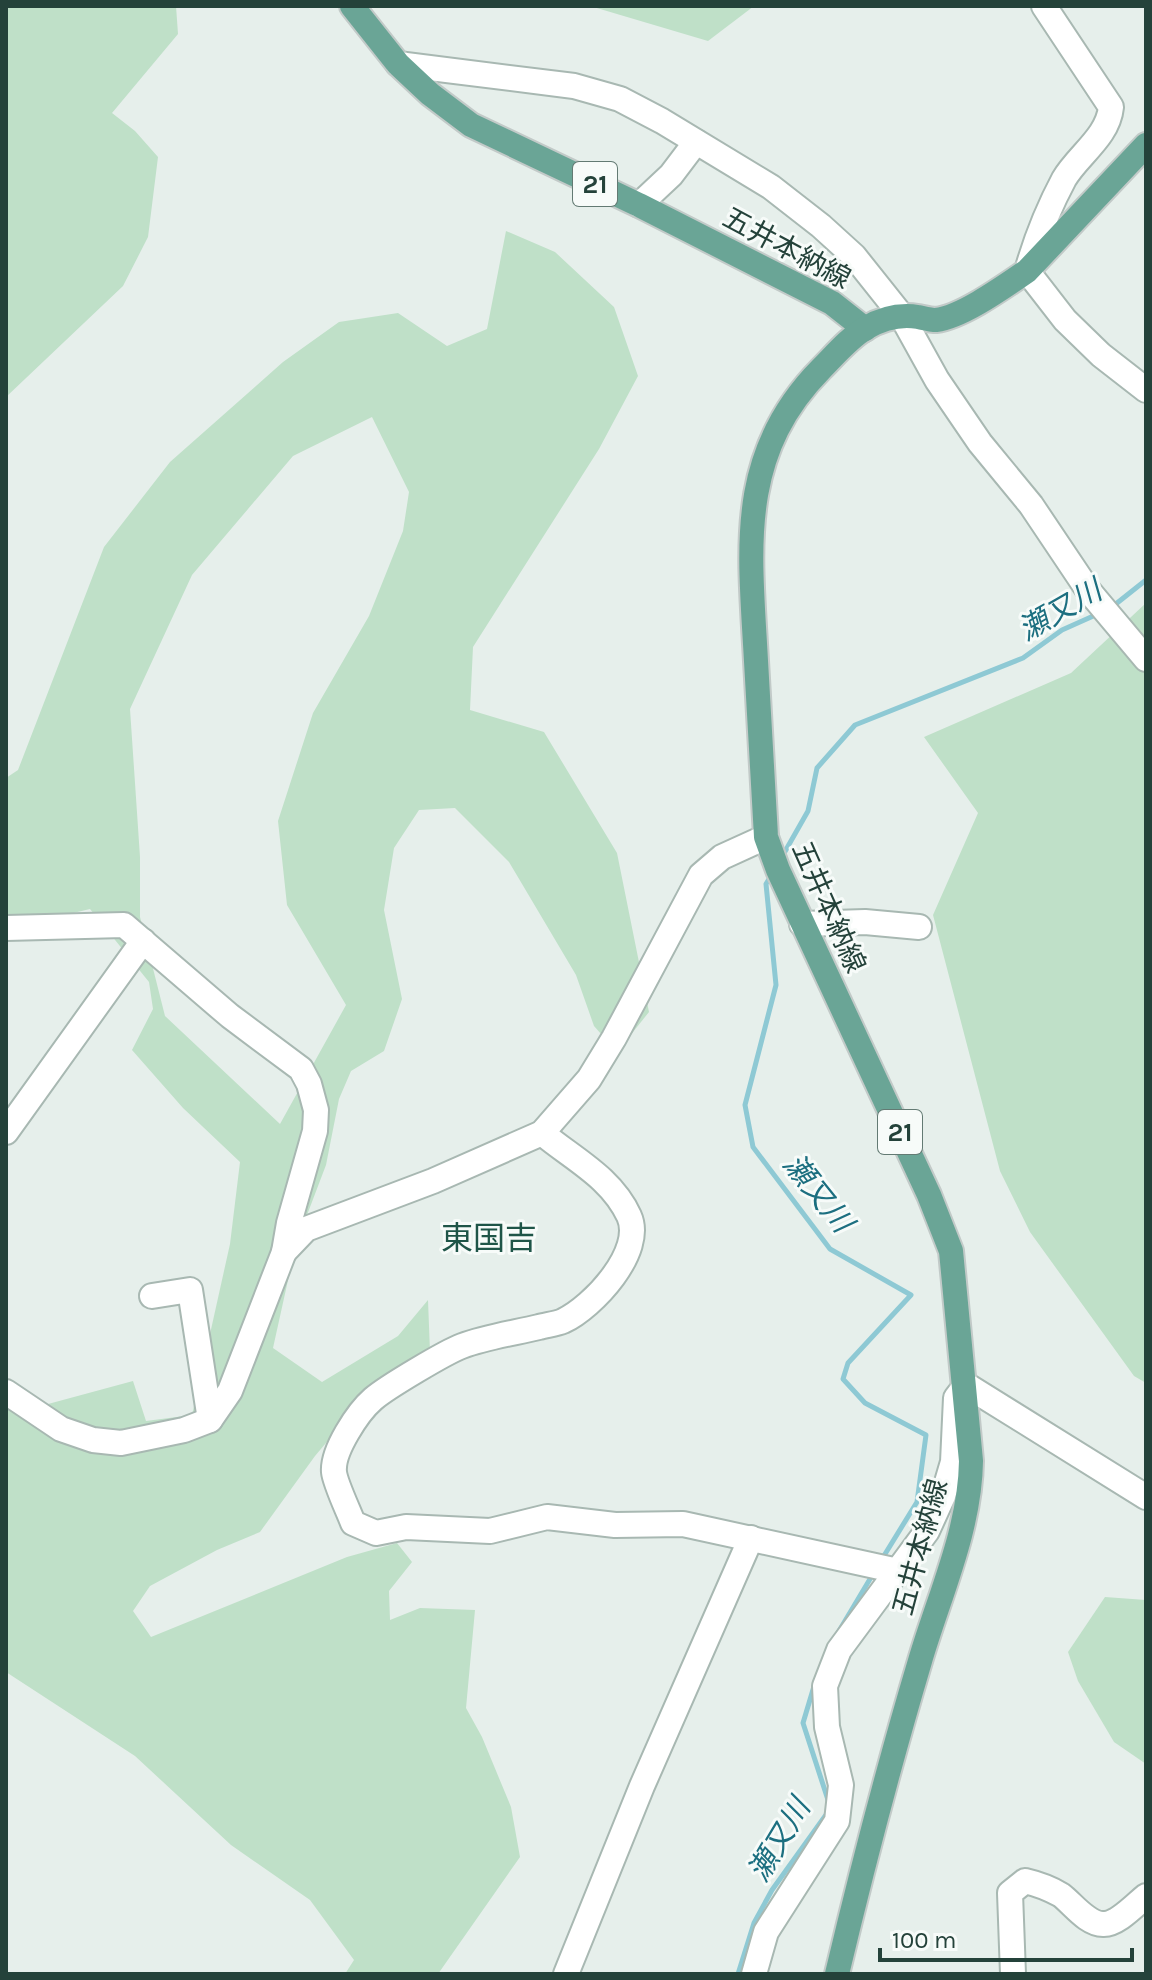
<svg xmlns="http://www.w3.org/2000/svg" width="1152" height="1980" font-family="Karla,'Noto Sans JP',sans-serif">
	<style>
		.green { fill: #bfe0c8; fill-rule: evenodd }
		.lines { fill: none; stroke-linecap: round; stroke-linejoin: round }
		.stream { stroke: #8ec9d4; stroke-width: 5 }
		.minor-casing { stroke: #a8b8b2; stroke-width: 28 }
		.major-casing { stroke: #c2cac8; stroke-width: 28 }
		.minor { stroke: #fff; stroke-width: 24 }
		.major { stroke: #6aa596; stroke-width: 24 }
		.labels { text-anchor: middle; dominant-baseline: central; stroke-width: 6; stroke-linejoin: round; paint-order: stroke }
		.shield { fill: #f7fbf9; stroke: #637a73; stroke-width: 2 }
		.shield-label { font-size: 26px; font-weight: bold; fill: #24423a }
		.street-label { font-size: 28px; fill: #24423a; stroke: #f7fbf9 }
		.water-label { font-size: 30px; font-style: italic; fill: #1c6f80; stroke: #f7fbf9 }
		.quarter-label { font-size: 32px; fill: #1f5548; stroke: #f7fbf9 }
	</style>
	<rect width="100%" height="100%" fill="#e6efeb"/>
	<g class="green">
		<path d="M6 6H176L178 34 112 113 135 131 158 157 148 237 123 286 6 397Z"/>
		<path d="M590 6H754L708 41Z"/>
		<path d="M506 231 555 252 614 307 638 376 599 449 473 647 470 710 544 732 617 853 649 1012 617 1052 594 1026 576 975 509 862 455 808 419 810 394 848 384 910 402 999 384 1051 351 1071 339 1099 326 1165 296 1244 273 1348 322 1382 398 1336 428 1300 431 1378 369 1392 315 1456 260 1532 217 1550 150 1586 133 1611 151 1637 347 1557 397 1543 412 1562 389 1591 390 1620 420 1608 475 1610 466 1708 482 1737 511 1807 520 1857 438 1974H345L354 1960 310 1900 231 1845 135 1756 6 1672V1399L37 1407 133 1381 146 1421 192 1415 230 1244 240 1162 183 1108 132 1050 153 1009 149 982 90 909 6 929V778L18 770 104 547 170 462 283 362 339 322 398 313 447 346 487 329ZM372 417 409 492 403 531 369 616 313 713 278 821 287 905 346 1005 280 1124 165 1016 140 917V857L130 709 192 575 293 456Z"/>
		<path d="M1146 603V1383L1134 1376 1030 1232 1000 1171 933 915 978 813 924 737 1071 673Z"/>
		<path d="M1105 1597 1146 1600V1764L1114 1742 1078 1681 1068 1652Z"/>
	</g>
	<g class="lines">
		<g class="stream">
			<path d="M1112 607 1146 580"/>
			<path d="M783 855 808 811 817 768 855 725 1023 658 1062 630 1100 613"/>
			<path d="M772 874 766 884 776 985 745 1105 753 1147 830 1249 911 1295 848 1363 843 1379 865 1403 926 1435 917 1502 882 1559"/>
			<path d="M839 1631 873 1574"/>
			<path d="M815 1683 803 1723 829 1803"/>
			<path d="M738 1974 754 1923 772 1890 828 1812"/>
		</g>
		<defs>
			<g id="minor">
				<path d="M1044 6 1111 107C1108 137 1078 155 1064 179 1048 209 1036 239 1027 271L1065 320 1101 355 1146 390"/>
				<path d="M398 64 574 86 620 99 662 121 771 187 821 226 854 256 901 315 937 380 980 443 1031 505 1088 590 1146 659"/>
				<path d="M639 205 671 175 696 142"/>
				<path d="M802 924 865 922 919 927"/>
				<path d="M6 928 124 925 230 1016 301 1069 309 1084 316 1110 315 1131 289 1223 284 1252 230 1391 210 1420 184 1430 121 1443 93 1440 61 1429 6 1392"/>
				<path d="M6 1132 143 941"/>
				<path d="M542 1133C573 1159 611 1177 629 1216 645 1251 593 1307 563 1321 556 1324 546 1325 539 1327 514 1333 486 1337 462 1346 446 1352 387 1387 373 1399 358 1412 332 1451 334 1472 335 1483 349 1512 353 1523L376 1533 406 1527 490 1531 547 1517 615 1525 683 1524 898 1571"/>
				<path d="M284 1252 306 1229 433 1181 542 1133 589 1079 614 1038 701 875 722 857 766 837"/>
				<path d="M152 1296 190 1290 210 1420"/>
				<path d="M566 1974 642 1786 751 1538"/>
				<path d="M754 1974 766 1932 837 1821 841 1785 827 1727 825 1686 839 1650 927 1531 943 1496 953 1462 956 1398 966 1385 1146 1497"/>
				<path d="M1013 1974 1010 1893 1025 1881C1038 1884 1049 1888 1061 1895 1073 1904 1087 1924 1103 1924 1117 1925 1136 1904 1146 1896"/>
			</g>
			<g id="major">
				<path d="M352 6 398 64 430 94 471 125 639 205 832 303 865 329"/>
				<path d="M837 1974C862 1869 889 1765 920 1661 939 1596 970 1530 971 1461L951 1251 929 1195 778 870 766 837C763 778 759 719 756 661 750 550 736 455 821 369 835 355 849 338 866 328 883 318 899 314 918 317 923 318 931 320 936 320 962 317 1005 286 1027 271L1146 145"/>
			</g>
		</defs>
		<use href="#minor" class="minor-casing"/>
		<use href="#major" class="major-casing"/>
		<use href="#minor" class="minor"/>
		<use href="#major" class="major"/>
	</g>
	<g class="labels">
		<g class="shield">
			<rect x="573" y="162" width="44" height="44" rx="6"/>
			<rect x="878" y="1110" width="44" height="44" rx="6"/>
		</g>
		<g class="shield-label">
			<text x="595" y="184">21</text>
			<text x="900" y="1132">21</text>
		</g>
		<g class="street-label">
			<text transform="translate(787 248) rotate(28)">五井本納線</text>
			<text transform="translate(829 907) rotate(66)">五井本納線</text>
			<text transform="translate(920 1547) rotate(-75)">五井本納線</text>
		</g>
		<g class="water-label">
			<text transform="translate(1060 610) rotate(-30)">瀬又川</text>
			<text transform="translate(818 1193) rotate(51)">瀬又川</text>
			<text transform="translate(779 1840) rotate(-59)">瀬又川</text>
		</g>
		<g class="quarter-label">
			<text x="489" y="1238">東国吉</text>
		</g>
	</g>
	<rect width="1152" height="1980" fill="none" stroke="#24423a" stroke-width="16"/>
	<path d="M880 1948v12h252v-12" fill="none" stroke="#24423a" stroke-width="4"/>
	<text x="892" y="1948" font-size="24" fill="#24423a" stroke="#f7fbf9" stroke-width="6" paint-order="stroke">100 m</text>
</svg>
